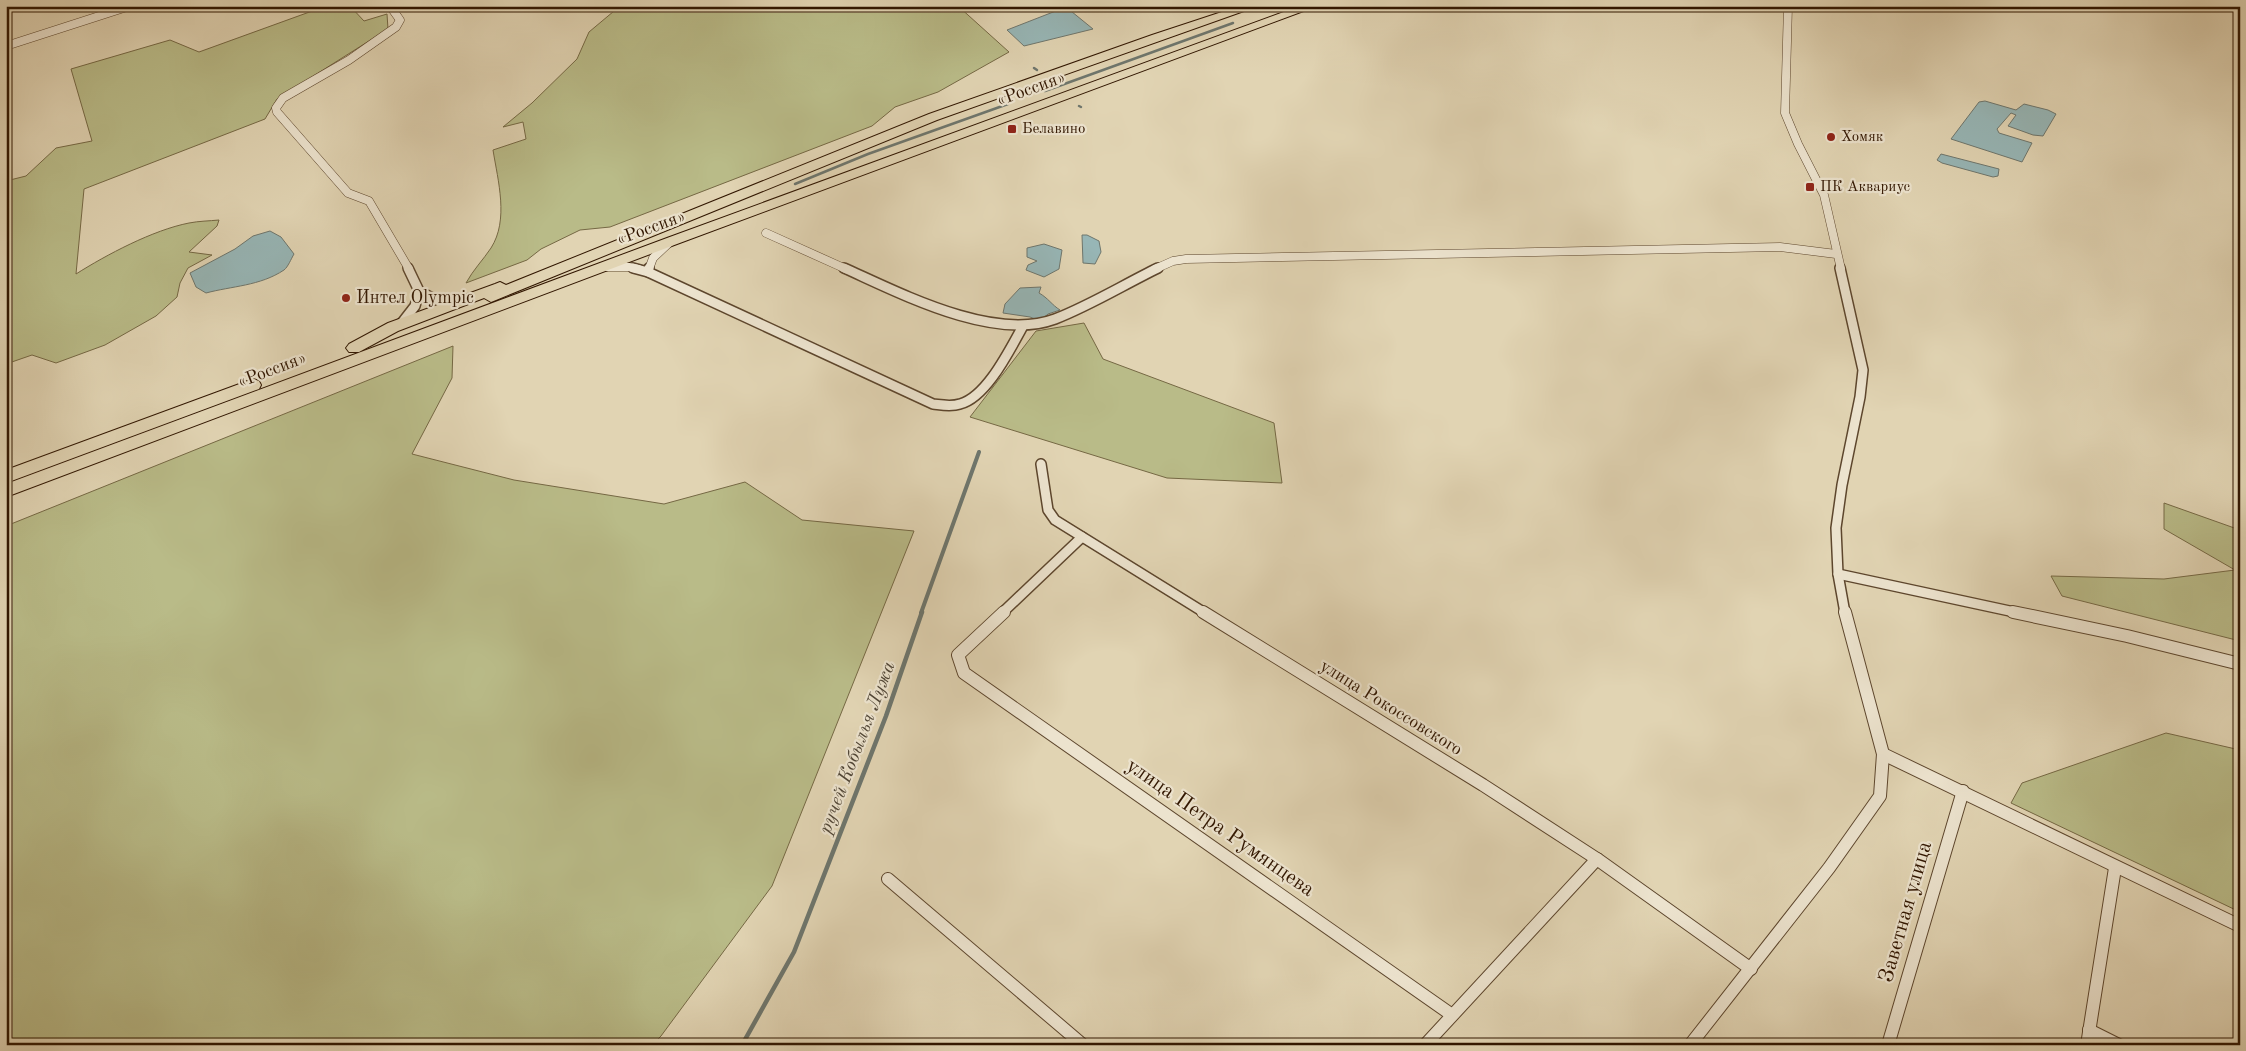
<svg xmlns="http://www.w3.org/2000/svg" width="2246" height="1051" font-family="'Old Standard TT',serif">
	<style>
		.green { fill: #b9bb88; stroke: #756844 }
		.water { fill: #97b6b6; stroke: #6e766d }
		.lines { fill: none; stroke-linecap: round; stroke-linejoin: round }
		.stream-far2 { stroke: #6e766d; stroke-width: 2.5 }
		.stream-far1 { stroke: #6e766d; stroke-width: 4 }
		.stream { stroke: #6e766d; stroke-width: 4.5 }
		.minor-far2-casing { stroke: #5d462d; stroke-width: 9 }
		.minor-far1-casing { stroke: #5d462d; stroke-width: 12 }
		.minor-casing { stroke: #5d462d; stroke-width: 14 }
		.trunk-casing { stroke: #311600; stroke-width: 2 }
		.minor-far2 { stroke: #ece3ce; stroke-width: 8 }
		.minor-far1 { stroke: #ece3ce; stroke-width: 9 }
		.minor { stroke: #ece3ce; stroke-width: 12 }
		.trunk { fill: #e1d4b3; fill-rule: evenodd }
		.poi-dot { fill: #8f2418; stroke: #ece3ce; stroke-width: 2 }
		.labels { text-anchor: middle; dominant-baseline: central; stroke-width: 4.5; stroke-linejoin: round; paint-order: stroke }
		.far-poi-label { font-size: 15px; fill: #311600; stroke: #ece3ce; text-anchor: start }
		.street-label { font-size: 18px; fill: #311600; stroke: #ece3ce }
		.poi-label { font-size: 18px; fill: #311600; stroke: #ece3ce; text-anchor: start }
		.water-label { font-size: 19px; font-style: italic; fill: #504637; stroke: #ece3ce }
		.near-street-label { font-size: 21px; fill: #311600; stroke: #ece3ce }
	</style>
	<rect width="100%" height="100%" fill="#e1d4b3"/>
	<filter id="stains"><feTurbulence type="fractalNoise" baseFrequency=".004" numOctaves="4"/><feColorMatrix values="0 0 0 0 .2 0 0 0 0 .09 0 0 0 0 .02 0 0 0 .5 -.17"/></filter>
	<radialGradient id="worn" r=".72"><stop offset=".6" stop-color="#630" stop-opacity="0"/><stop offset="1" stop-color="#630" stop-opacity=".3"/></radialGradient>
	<g class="green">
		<path d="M326 6H350L364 21 387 14 388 29 277 99 265 119 84 189 76 274C106 255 153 230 189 223 199 221 209 221 219 220L217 226 189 252 212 255 188 268 180 283 177 297 156 316 105 345 56 363 32 355 6 364V181L26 176 56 148 92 141 71 69 170 40 199 52Z"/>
		<path d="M620 6H958L1009 52 938 92 895 107 872 126 610 227 580 230 541 249 527 260 466 283C473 270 483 260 491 248 509 220 498 181 493 150L526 139 523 122 503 127 532 103 577 59 589 32Z"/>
		<path d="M1084 323 1103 359 1274 423 1282 483 1167 478 970 417 1036 331Z"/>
		<path d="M453 346 452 378 412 454 514 480 664 504 745 482 802 520 914 531 772 886 661 1036 652 1045H6V526Z"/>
		<path d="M2164 503 2240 530V641L2062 596 2051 576 2164 579 2235 570 2164 529Z"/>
		<path d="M2166 733 2240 750V912L2011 803 2022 783Z"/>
	</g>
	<g class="water">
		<path d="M1066 7 1093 29 1024 46 1007 30Z"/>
		<path d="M1985 101 2016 110 2024 104 2048 110 2056 114 2043 136 2033 135 2008 126 2016 115 2011 113 1997 129 1999 133 2032 143 2022 162 1951 139 1979 102Z"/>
		<path d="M1941 154 1999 169 1998 176 1993 177 1942 163 1937 160Z"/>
		<path d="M270 231 281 237 294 254C291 259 288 267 284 270 260 286 232 286 206 293L196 287 190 273 235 249 253 236Z"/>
		<path d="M1082 235H1087L1099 241 1101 252 1095 264 1083 263Z"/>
		<path d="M1044 244 1062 250 1059 269 1044 277 1026 270 1028 265 1037 261 1027 257V248Z"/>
		<path d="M1041 287 1039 293C1048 298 1052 305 1060 310L1048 314 1040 321 1030 317 1003 313 1005 304 1020 288Z"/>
	</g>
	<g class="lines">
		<g class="stream-far2">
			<path d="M1034 68 1037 70"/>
			<path d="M1045 91 1233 23"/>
			<path d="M1079 106 1081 107"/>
			<path d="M795 184 868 154 1008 104"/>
		</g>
		<path class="stream-far1" d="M921 613 979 452"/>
		<path class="stream" d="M742 1045 794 952 886 716 922 612"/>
		<defs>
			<g id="minor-far2">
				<path d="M390 6 400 20 396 27 349 60 283 98 276 108 277 112 348 193 369 201 409 269"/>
				<path d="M1788 6 1785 113 1798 144 1824 195 1841 269"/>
				<path d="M6 46 130 6"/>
				<path d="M766 233 846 269"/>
				<path d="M606 267H629L638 269"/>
				<path d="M649 269 653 258 670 242"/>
				<path d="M1155 269 1173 261 1186 259 1780 247 1836 254"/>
			</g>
			<g id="minor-far1">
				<path d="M408 268 419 291 436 300 457 303"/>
				<path d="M633 268 648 272 933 404C942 405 951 407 960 404 987 397 1010 349 1023 326"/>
				<path d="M844 268C900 293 993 342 1055 319 1089 306 1125 284 1158 268"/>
				<path d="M1840 268 1863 370 1860 397 1842 485 1836 528 1838 574 1845 613"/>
				<path d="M648 272 649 268"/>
				<path d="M401 324 415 306 419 291"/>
				<path d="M1041 464 1048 510 1055 520 1205 613"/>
				<path d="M1838 574 2019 613"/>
				<path d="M1002 613 1082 537"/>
			</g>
			<g id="minor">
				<path d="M1004 612 958 655 964 673 1452 1015"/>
				<path d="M1203 612 1483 785 1597 859 1751 969"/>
				<path d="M2013 612 2127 636 2240 664"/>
				<path d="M1883 754 2240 926"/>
				<path d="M888 879 1083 1045"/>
				<path d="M2089 1030 2119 1045"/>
				<path d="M1425 1045 1597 859"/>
				<path d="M1690 1045 1829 868 1880 796 1883 754 1845 612"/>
				<path d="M1888 1045 1963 791"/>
				<path d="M2087 1045 2115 868"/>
			</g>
			<g id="trunk">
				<path d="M1240 6H1258L937 120 496 300 491 302 484 298 398 331 359 352H349L346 348 349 344 388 323 495 284 500 282 506 285 929 114 1152 35Z"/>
				<path d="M1300 6H1317L677 244 6 497V484L667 238Z"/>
				<path d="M253 379 259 381 261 385 259 389 6 483V470Z"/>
			</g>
		</defs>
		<use href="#minor-far2" class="minor-far2-casing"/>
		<use href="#minor-far1" class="minor-far1-casing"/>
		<use href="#minor" class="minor-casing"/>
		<use href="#trunk" class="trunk-casing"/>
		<use href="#minor-far2" class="minor-far2"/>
		<use href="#minor-far1" class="minor-far1"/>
		<use href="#minor" class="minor"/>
		<use href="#trunk" class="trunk"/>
	</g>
	<g class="poi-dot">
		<rect x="1007" y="124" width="10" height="10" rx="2.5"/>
		<circle cx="1831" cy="137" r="5"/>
		<rect x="1805" y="182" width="10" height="10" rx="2.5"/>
		<circle cx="346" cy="298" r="5"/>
	</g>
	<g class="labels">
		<g class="far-poi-label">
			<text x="1022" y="129">Белавино</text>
			<text x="1841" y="137">Хомяк</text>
			<text x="1820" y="187">ПК Аквариус</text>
		</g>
		<g class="street-label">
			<text transform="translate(1031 89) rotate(-20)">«Россия»</text>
			<text transform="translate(651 228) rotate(-20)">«Россия»</text>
			<text transform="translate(272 370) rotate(-21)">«Россия»</text>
			<text transform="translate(1391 708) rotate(32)">улица Рокоссовского</text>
		</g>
		<g class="poi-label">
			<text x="356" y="298">Интел Olympic</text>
		</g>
		<g class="water-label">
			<text transform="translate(858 748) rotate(-69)">ручей Кобылья Лужа</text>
		</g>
		<g class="near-street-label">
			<text transform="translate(1220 828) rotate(35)">улица Петра Румянцева</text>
			<text transform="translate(1906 912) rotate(-74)">Заветная улица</text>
		</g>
	</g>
	<rect width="2246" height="1051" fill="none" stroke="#e1d4b3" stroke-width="25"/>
	<rect x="8" y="8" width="2231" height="1036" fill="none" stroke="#311600" stroke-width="2.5"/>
	<rect x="12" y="12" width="2221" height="1026" fill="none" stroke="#311600"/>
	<rect width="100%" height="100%" filter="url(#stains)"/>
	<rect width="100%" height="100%" fill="url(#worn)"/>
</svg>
